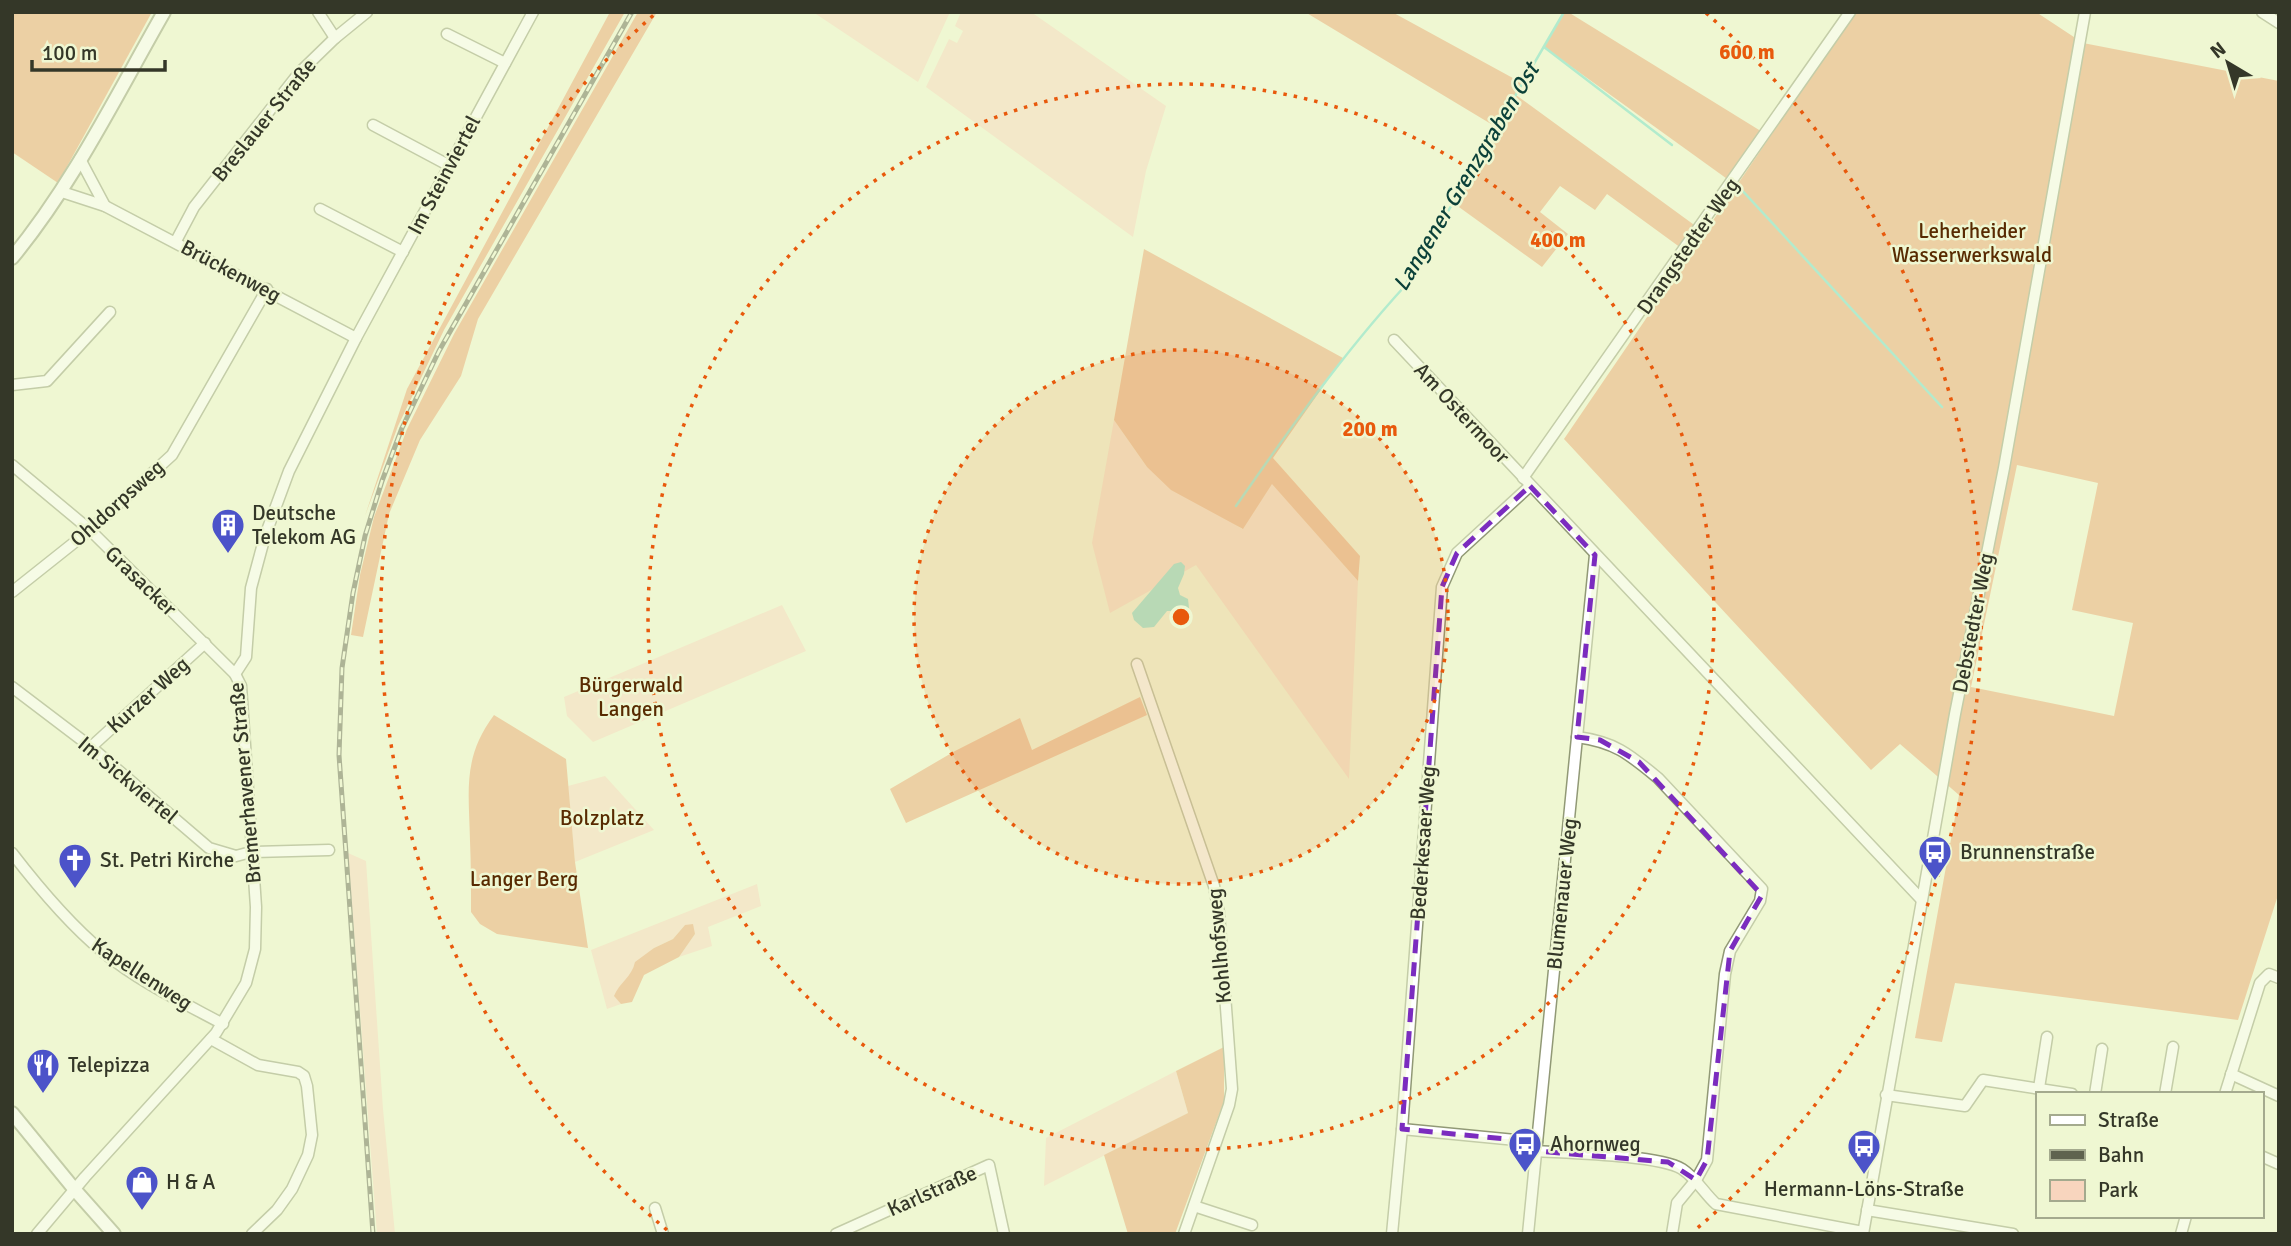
<svg xmlns="http://www.w3.org/2000/svg" width="2291" height="1246" font-family="Signika,sans-serif">
	<style>
		.green { fill: #f8d5be }
		.forest { fill: #e9a06e; fill-rule: evenodd }
		.water { fill: #68dcc8 }
		.lines { fill: none; stroke-linecap: round; stroke-linejoin: round }
		.stream { stroke: #68dcc8; stroke-width: 2.5 }
		.minor-casing { stroke: #919976; stroke-width: 13 }
		.major-casing { stroke: #919976; stroke-width: 16 }
		.minor { stroke: #fff; stroke-width: 10 }
		.major { stroke: #fff; stroke-width: 12 }
		.rail-casing { stroke: #5f634f; stroke-width: 5 }
		.rail { stroke: #eff7d2; stroke-width: 2.5; stroke-dasharray: 8; stroke-linecap: butt }
		.marked { fill: none; stroke: #7b2cbf; stroke-width: 5; stroke-dasharray: 14 9; stroke-linejoin: round }
		.ring { fill: none; stroke: #e8590c; stroke-width: 3.5; stroke-dasharray: 3.5 7 }
		.labels { text-anchor: middle; dominant-baseline: central; stroke-width: 5; stroke-linejoin: round; paint-order: stroke }
		.street-label { font-size: 21px; fill: #343728; stroke: #eff7d2 }
		.park-label { font-size: 21px; fill: #582a01; stroke: #eff7d2 }
		.poi-label { font-size: 21px; fill: #343728; stroke: #eff7d2; text-anchor: start }
		.water-label { font-size: 23px; font-style: italic; fill: #0b4139; stroke: #eff7d2 }
		.centre { fill: #e8590c; stroke: #eff7d2; stroke-width: 3.5 }
		.ring-label { font-size: 21px; text-anchor: middle; font-weight: bold; fill: #e8590c; stroke: #eff7d2; stroke-width: 5; stroke-linejoin: round; paint-order: stroke }
	</style>
	<rect width="100%" height="100%" fill="#eff7d2"/>
	<g class="green">
		<path d="M813 12H950L918 82Z"/>
		<path d="M961 12H1031L1166 106 1146 171 1133 237 926 87 949 39 957 43 963 31 955 26Z"/>
		<path d="M1114 420 1147 467 1242 529 1272 483 1358 581 1349 779 1196 565 1110 613 1092 543Z"/>
		<path d="M782 605 806 651 593 742 567 716 564 697Z"/>
		<path d="M605 776 654 830 575 862 568 786Z"/>
		<path d="M348 853 366 861 383 1109 395 1234H377Z"/>
		<path d="M757 884 761 906 708 927 712 946 679 957 695 934 685 925 673 939 654 948 618 989 615 996 621 1004 607 1009 591 950Z"/>
		<path d="M1176 1071 1188 1113 1044 1186 1046 1138Z"/>
	</g>
	<g class="forest">
		<path d="M12 12H152L58 183 12 152Z"/>
		<path d="M610 12H625L444 330 398 426 365 516 407 389Z"/>
		<path d="M638 12H657L478 319 461 376 420 440 389 514 363 637 351 635 360 575 374 517 407 429 454 334Z"/>
		<path d="M1305 12H1392L1522 83 1516 95 1697 227 1681 248 1607 194 1595 210 1560 186 1540 212 1568 234 1542 267 1452 202 1496 127Z"/>
		<path d="M1564 12H1568L1764 133 1730 181 1544 47Z"/>
		<path d="M1855 12H2036L2083 43 2279 81V892L2238 1020 1955 983 1942 1042 1915 1038 1959 795 1900 744 1871 770 1564 439ZM2017 465 2098 483 2072 610 2133 623 2114 716 1971 687Z"/>
		<path d="M1144 249 1343 358 1273 458 1360 556 1358 581 1272 484 1243 529 1171 490 1147 467 1114 420Z"/>
		<path d="M1140 697 1147 715 906 823 890 789 955 751 1020 718 1032 750Z"/>
		<path d="M494 715 566 759 575 862 588 948 497 934 480 924 471 912C471 888 471 865 470 841 469 791 462 758 494 715Z"/>
		<path d="M693 924 695 934 679 957 644 975 632 1002 621 1004 614 996C619 983 632 977 635 962L654 948 673 939 685 925Z"/>
		<path d="M1224 1047V1101L1175 1234H1128L1104 1155 1188 1113 1176 1071Z"/>
	</g>
	<path class="water" d="M1181 562 1185 566 1184 574 1178 588 1180 595 1188 599 1189 608 1185 611H1167L1154 627 1143 628 1134 620 1132 613 1174 564Z"/>
	<g class="lines">
		<g class="stream">
			<path d="M1544 47 1672 145"/>
			<path d="M1739 187 1942 407"/>
			<path d="M1236 506C1289 430 1342 355 1404 287L1564 12"/>
		</g>
		<defs>
			<g id="minor">
				<path d="M318 12 335 38"/>
				<path d="M2262 12 2279 23"/>
				<path d="M447 34 505 63"/>
				<path d="M373 125 450 166"/>
				<path d="M80 159 105 206"/>
				<path d="M62 192 105 206 356 338"/>
				<path d="M320 209 403 252"/>
				<path d="M176 241 194 207 299 73 335 38 367 12"/>
				<path d="M1394 340 1921 899"/>
				<path d="M12 385 47 381 110 312"/>
				<path d="M12 465 90 530 235 674 241 686 256 907 255 949 246 983 216 1033 85 1177 37 1234"/>
				<path d="M1523 478 1850 12"/>
				<path d="M12 592 90 530 172 455 267 289"/>
				<path d="M1137 664 1214 886 1219 913 1232 1089 1229 1105 1184 1234"/>
				<path d="M235 674 246 657 251 588 265 536 289 471 356 338 533 12"/>
				<path d="M12 687 91 747 209 848 236 856 251 852 329 850"/>
				<path d="M1577 737C1615 742 1629 754 1658 778L1762 889 1760 901 1730 951 1725 974 1707 1160 1696 1180 1677 1203 1672 1234"/>
				<path d="M91 747 205 643"/>
				<path d="M12 853C39 888 69 924 103 952 138 981 182 1002 223 1024"/>
				<path d="M211 1039 258 1065 298 1072 304 1076 307 1086 312 1135 308 1155 292 1189 277 1210 252 1234"/>
				<path d="M2231 1074 2279 1096"/>
				<path d="M2039 1088 2047 1037"/>
				<path d="M2095 1094 2102 1049"/>
				<path d="M2165 1094 2173 1047"/>
				<path d="M2225 1094 2260 983 2269 974 2279 978"/>
				<path d="M1886 1095 1965 1106 1983 1080 2072 1094"/>
				<path d="M1402 1129 1537 1142"/>
				<path d="M1536 1151C1568 1153 1659 1155 1682 1169 1696 1178 1704 1193 1716 1204L1863 1232"/>
				<path d="M2261 1156 2279 1164"/>
				<path d="M1194 1206 1252 1225"/>
				<path d="M655 1208 663 1234"/>
				<path d="M1867 1210 2013 1234"/>
				<path d="M836 1234 989 1165 1004 1234"/>
				<path d="M1392 1234 1402 1129 1442 587 1457 553 1530 486"/>
				<path d="M1528 1234 1595 555"/>
				<path d="M1863 1234 1955 714 2004 468 2085 12"/>
				<path d="M2181 1234 2186 1216"/>
			</g>
			<g id="major">
				<path d="M12 258C73 184 116 96 164 12"/>
				<path d="M12 1113 75 1190 114 1234"/>
			</g>
		</defs>
		<use href="#minor" class="minor-casing"/>
		<use href="#major" class="major-casing"/>
		<use href="#minor" class="minor"/>
		<use href="#major" class="major"/>
		<defs>
			<path id="rail" d="M373 1234 339 755 342 668 353 593 365 536 382 481 402 428 439 351 632 12"/>
		</defs>
		<use href="#rail" class="rail-casing"/>
		<use href="#rail" class="rail"/>
	</g>
	<path d="M0 0H2291V1246H0ZM1530 486 1595 555 1577 737 1600 740 1639 762 1762 895 1730 951 1707 1160 1696 1180 1668 1162 1536 1151 1537 1142 1402 1129 1442 587 1457 553Z" fill="#eff7d2" fill-opacity=".55" fill-rule="evenodd"/>
	<path class="marked" d="M1530 486 1595 555 1577 737 1600 740 1639 762 1762 895 1730 951 1707 1160 1696 1180 1668 1162 1536 1151 1537 1142 1402 1129 1442 587 1457 553Z"/>
	<circle cx="1181" cy="617" r="267" fill="#e8590c" fill-opacity=".12"/>
	<g class="ring">
		<circle cx="1181" cy="617" r="267"/>
		<circle cx="1181" cy="617" r="533"/>
		<path d="M667 1230A800 800 0 0 1 656 13M1706 13A800 800 0 0 1 1695 1230"/>
	</g>
	<defs>
		<symbol id="building-pin" viewBox="-11 -11 22 30"><path d="M0 17L-7.5 6A9.5 9.5 0 1 1 7.5 6Z" fill="#4c53c9" stroke="#eff7d2"/><path d="M-4-6H4V6H1V3H-1V6H-4ZM-2.5-4.3h1.7v1.8h-1.7ZM.8-4.3h1.7v1.8H.8ZM-2.5-1h1.7V.8h-1.7ZM.8-1h1.7V.8H.8Z" fill="#fff"/></symbol>
		<symbol id="bus-pin" viewBox="-11 -11 22 30"><path d="M0 17L-7.5 6A9.5 9.5 0 1 1 7.5 6Z" fill="#4c53c9" stroke="#eff7d2"/><path d="M-5-6H5V4H4V6H2V4H-2V6H-4V4H-5ZM-3.5-4V0h7V-4ZM-3.5 1.2v1.5H-2V1.2ZM2 1.2v1.5H3.5V1.2Z" fill="#fff"/></symbol>
		<symbol id="church-pin" viewBox="-11 -11 22 30"><path d="M0 17L-7.5 6A9.5 9.5 0 1 1 7.5 6Z" fill="#4c53c9" stroke="#eff7d2"/><path d="M-1.2-6h2.4v3.5h3.3v2.4h-3.3V6h-2.4V-.1h-3.3v-2.4h3.3Z" fill="#fff"/></symbol>
		<symbol id="restaurant-pin" viewBox="-11 -11 22 30"><path d="M0 17L-7.5 6A9.5 9.5 0 1 1 7.5 6Z" fill="#4c53c9" stroke="#eff7d2"/><path d="M-5-6h1v4h1v-4h1v4h1v-4h1v5L-1.5 .5V6h-2V.5L-5-1ZM5-6V6H3V1.5H1.5Q1.5-4 5-6Z" fill="#fff"/></symbol>
		<symbol id="shop-pin" viewBox="-11 -11 22 30"><path d="M0 17L-7.5 6A9.5 9.5 0 1 1 7.5 6Z" fill="#4c53c9" stroke="#eff7d2"/><path d="M-5-2.5h2.3a2.7 3.5 0 0 1 5.4 0H5L5.5 6h-11ZM-1.5-2.5h3a1.5 2.3 0 0 0-3 0Z" fill="#fff"/></symbol>
	</defs>
	<g fill-rule="evenodd">
		<use href="#building-pin" x="209" y="506" width="38" height="52"/>
		<use href="#bus-pin" x="1916" y="833" width="38" height="52"/>
		<use href="#church-pin" x="56" y="841" width="38" height="52"/>
		<use href="#restaurant-pin" x="24" y="1046" width="38" height="52"/>
		<use href="#bus-pin" x="1506" y="1125" width="38" height="52"/>
		<use href="#bus-pin" x="1845" y="1127" width="38" height="52"/>
		<use href="#shop-pin" x="123" y="1163" width="38" height="52"/>
	</g>
	<g class="labels">
		<g class="street-label">
			<text transform="translate(264 120) rotate(-51)">Breslauer Straße</text>
			<text transform="translate(444 175) rotate(-62)">Im Steinviertel</text>
			<text transform="translate(1688 246) rotate(-55)">Drangstedter Weg</text>
			<text transform="translate(231 271) rotate(28)">Brückenweg</text>
			<text transform="translate(1462 413) rotate(47)">Am Ostermoor</text>
			<text transform="translate(117 503) rotate(-42)">Ohldorpsweg</text>
			<text transform="translate(141 581) rotate(44)">Grasacker</text>
			<text transform="translate(1973 623) rotate(-79)">Debstedter Weg</text>
			<text transform="translate(148 695) rotate(-42)">Kurzer Weg</text>
			<text transform="translate(128 780) rotate(40)">Im Sickviertel</text>
			<text transform="translate(245 783) rotate(-95)">Bremerhavener Straße</text>
			<text transform="translate(1423 843) rotate(-86)">Bederkesaer Weg</text>
			<text transform="translate(1562 894) rotate(-84)">Blumenauer Weg</text>
			<text transform="translate(1219 946) rotate(-95)">Kohlhofsweg</text>
			<text transform="translate(142 974) rotate(33)">Kapellenweg</text>
			<text transform="translate(932 1191) rotate(-24)">Karlstraße</text>
		</g>
		<g class="park-label">
			<text x="1972" y="231">Leherheider<tspan x="1972" dy="24">Wasserwerkswald</tspan></text>
			<text x="631" y="685">Bürgerwald<tspan x="631" dy="24">Langen</tspan></text>
			<text x="602" y="818">Bolzplatz</text>
			<text x="524" y="879">Langer Berg</text>
		</g>
		<g class="poi-label">
			<text x="252" y="513">Deutsche<tspan x="252" dy="24">Telekom AG</tspan></text>
			<text x="1960" y="852">Brunnenstraße</text>
			<text x="100" y="860">St. Petri Kirche</text>
			<text x="68" y="1065">Telepizza</text>
			<text x="1550" y="1144">Ahornweg</text>
			<text x="166" y="1182">H &amp; A</text>
			<text x="1864" y="1189" text-anchor="middle">Hermann-Löns-Straße</text>
		</g>
		<g class="water-label">
			<text transform="translate(1466 177) rotate(-59)">Langener Grenzgraben Ost</text>
		</g>
	</g>
	<circle cx="1181" cy="617" r="10" class="centre"/>
	<g class="ring-label">
		<text x="1747" y="59">600 m</text>
		<text x="1558" y="247">400 m</text>
		<text x="1370" y="436">200 m</text>
	</g>
	<rect width="2291" height="1246" fill="none" stroke="#343728" stroke-width="28"/>
	<rect x="2036" y="1092" width="228" height="126" fill="#eff7d2" stroke="#a4aa8e" stroke-width="2"/>
	<rect x="2050" y="1115" width="35" height="10" fill="#ffffff" stroke="#a4aa8e" stroke-width="2"/>
	<text x="2098" y="1127" font-size="21" fill="#343728">Straße</text>
	<rect x="2050" y="1150" width="35" height="10" fill="#5f634f" stroke="#a4aa8e" stroke-width="2"/>
	<text x="2098" y="1162" font-size="21" fill="#343728">Bahn</text>
	<rect x="2050" y="1180" width="35" height="21" fill="#f8d5be" stroke="#a4aa8e" stroke-width="2"/>
	<text x="2098" y="1197" font-size="21" fill="#343728">Park</text>
	<g transform="translate(2228 63) rotate(322)" stroke="#eff7d2" stroke-width="5" paint-order="stroke">
	<path d="M0-5L12 26L0 18L-12 26Z" fill="#343728"/>
	<text y="-10" font-size="19" font-weight="bold" text-anchor="middle" fill="#343728">N</text>
	</g>
	<path d="M32 60v10h133v-10" fill="none" stroke="#343728" stroke-width="3.5"/>
	<text x="42" y="60" font-size="21" fill="#343728" stroke="#eff7d2" stroke-width="5" paint-order="stroke">100 m</text>
</svg>
